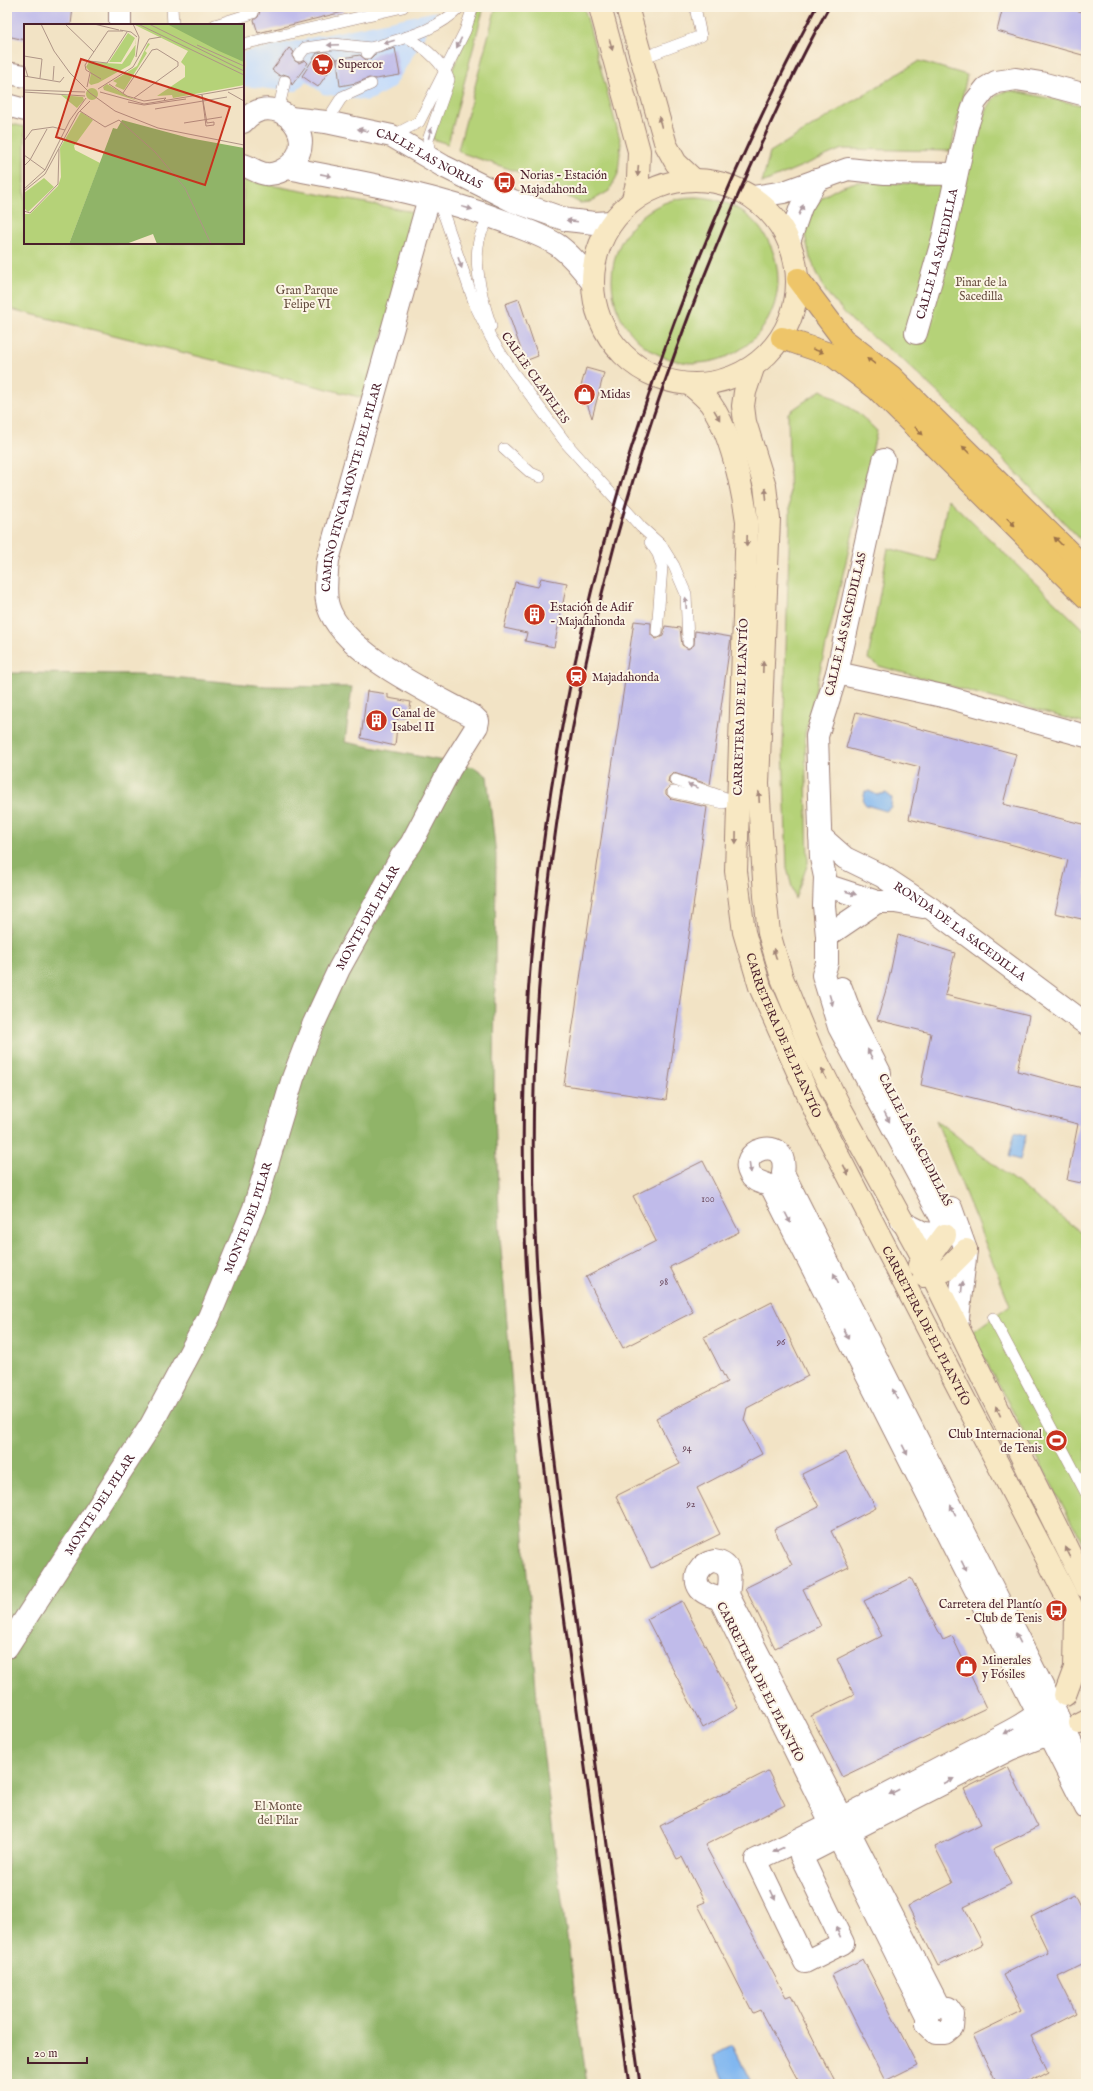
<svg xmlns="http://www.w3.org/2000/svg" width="1093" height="2091" font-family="'IM FELL English',serif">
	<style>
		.built { fill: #c7ddf9 }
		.green { fill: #b5d278; stroke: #807852 }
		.forest { fill: #90b468; stroke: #6d6a4a }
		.water { fill: #81b7f0; stroke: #666b8e }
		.building { fill: #c0bbea }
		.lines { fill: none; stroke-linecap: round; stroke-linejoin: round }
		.lane-casing { stroke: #9e8178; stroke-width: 12 }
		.street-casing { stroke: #9e8178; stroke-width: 24 }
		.secondary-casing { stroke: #9e8178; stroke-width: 24 }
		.highway-casing { stroke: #9e8178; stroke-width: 24 }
		.lane { stroke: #fff; stroke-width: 11 }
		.street { stroke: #fff; stroke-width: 22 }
		.secondary { stroke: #f8e8c3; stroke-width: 22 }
		.highway { stroke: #eec569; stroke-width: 22 }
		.rail { stroke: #4a1f2b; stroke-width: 3 }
		.oneway { fill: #ae9aa0 }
		.oneway2 { fill: #a18477 }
		.oneway3 { fill: #9c724a }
		.labels { text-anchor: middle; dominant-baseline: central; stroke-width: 4; stroke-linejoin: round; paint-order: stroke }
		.number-label { font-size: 10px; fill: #68465b }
		.poi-label { font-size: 12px; fill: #4a1f2b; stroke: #fcf5e5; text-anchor: start }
		.street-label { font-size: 12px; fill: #4a1f2b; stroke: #fcf5e5 }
		.park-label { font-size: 12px; fill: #654c3e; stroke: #fcf5e5 }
		.inset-road { fill: none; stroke: #af9587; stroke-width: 1 }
		.view { fill: #c8321e; fill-opacity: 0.15; stroke: #c8321e; stroke-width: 2 }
		.inset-edge { fill: none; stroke: #4a1f2b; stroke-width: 2 }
	</style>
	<rect width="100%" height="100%" fill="#fcf5e5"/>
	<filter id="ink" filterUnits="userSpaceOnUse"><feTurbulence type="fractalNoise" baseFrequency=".025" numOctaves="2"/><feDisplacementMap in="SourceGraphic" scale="8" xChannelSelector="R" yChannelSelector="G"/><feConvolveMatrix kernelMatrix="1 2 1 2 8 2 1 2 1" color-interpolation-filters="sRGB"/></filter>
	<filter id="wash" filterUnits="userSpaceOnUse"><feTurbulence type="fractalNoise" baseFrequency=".012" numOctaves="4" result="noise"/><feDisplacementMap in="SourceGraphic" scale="16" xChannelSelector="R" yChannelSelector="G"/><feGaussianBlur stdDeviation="0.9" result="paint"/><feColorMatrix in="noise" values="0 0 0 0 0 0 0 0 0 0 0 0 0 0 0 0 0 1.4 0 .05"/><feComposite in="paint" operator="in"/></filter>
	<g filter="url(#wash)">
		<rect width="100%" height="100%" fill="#f2e3c5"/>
		<path class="built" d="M437 11 422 41 394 87 375 98 367 101 323 94 306 81 297 91H286L243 86V52Z"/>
		<g class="green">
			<path d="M479 7H484L448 144 432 139 453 75 452 71Z"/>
			<path d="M496 7H584L621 143 618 174 609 191 590 202 580 203 524 174 462 153 458 150Z"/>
			<path d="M919 61 967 75 951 151 842 149 762 183 770 152Z"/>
			<path d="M1014 91 1086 106V541L1081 540 954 408 904 361 852 321 826 292 810 258 804 230 810 213 822 197 840 187 856 182 962 185C968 165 982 104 999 94 1003 91 1010 91 1014 91Z"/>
			<path d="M7 123 25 127V243H243V180L414 212 367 399 7 308Z"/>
			<circle cx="695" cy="280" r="83"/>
			<path d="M821 390 857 412 877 431 805 734 808 863 795 899 787 868 783 745 790 516 788 413Z"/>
			<path d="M948 499 1086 632V724L879 666 868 659 888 548 936 561Z"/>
			<path d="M936 1120 1086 1236V1549L971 1333 1010 1305Z"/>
		</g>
		<path class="forest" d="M7 673 141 674 265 686 352 687 345 742 474 767 487 776 496 855 494 1090 500 1236 537 1700 555 1849 587 2084H7Z"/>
		<g class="water">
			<path d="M865 791H869L877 795 886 793 892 798 891 807 886 811 866 805 863 801Z"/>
			<path d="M1015 1132 1026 1135 1020 1160 1009 1157Z"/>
			<path d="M733 2046 752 2084H727L713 2056Z"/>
		</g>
		<g id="blocks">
			<g class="building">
				<path d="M9 7H73L71 25H25V40L7 36Z"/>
				<path d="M256 7H342L343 12 258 33 254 20 258 17 260 11Z"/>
				<path d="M1003 7H1064L1086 13V56L997 31Z"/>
				<path d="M289 48 294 52 292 56 295 61 299 63 305 60 308 63 292 85 289 76 283 74 280 76 272 70Z"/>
				<path d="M395 48 400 75 376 79 369 78 356 83 340 86 337 59 318 87 302 76 317 53 327 52 337 59 360 55 366 60 370 59 375 54Z"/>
				<path d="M519 299 538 356 525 361 505 304Z"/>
				<path d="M586 368 604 373 592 418 581 386Z"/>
				<path d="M541 578 567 583 554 647 525 641 527 633 504 628 515 582 538 587Z"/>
				<path d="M634 621 651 623V635L656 639 663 636 665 626 680 628 682 645 688 649 694 645 695 631 731 637 710 785 674 773 669 777 668 782 671 785 666 791V794L671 799 707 807 666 1100 564 1085Z"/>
				<path d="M367 691 388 694V698L411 702 408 718 398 716 395 746 361 738Z"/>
				<path d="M856 712 1016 754 1003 804 1086 825V920L1055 913 1068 860 995 840 909 819 920 767 846 748Z"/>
				<path d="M898 935 955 953 945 995 1029 1016 1017 1071 1086 1089V1184L1067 1180 1078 1124 921 1085 931 1033 877 1020 888 983Z"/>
				<path d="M703 1161 739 1232 670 1267 693 1312 623 1348 586 1277 656 1241 633 1196Z"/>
				<path d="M772 1302 808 1376 747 1408 744 1420 762 1454 697 1488 720 1534 651 1568 616 1496 680 1464 656 1418 727 1382 704 1337Z"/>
				<path d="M846 1452 876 1508 831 1531 849 1567 803 1589 821 1626 775 1648 745 1588 792 1565 774 1529 819 1507 802 1474Z"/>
				<path d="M911 1578 943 1640 952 1636 986 1708 842 1777 811 1716 854 1695 837 1659 882 1636 864 1601Z"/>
				<path d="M682 1601 738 1708 703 1728 647 1619Z"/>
				<path d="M1008 1767 1038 1827 993 1849 1011 1884 964 1907 983 1944 938 1966 908 1906 953 1883 935 1847 981 1824 964 1789Z"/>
				<path d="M768 1771 785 1805 705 1845 786 1997 791 1995 836 2084H800L760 2010 753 2013 698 1905 705 1902 682 1857 677 1859 660 1826Z"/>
				<path d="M1074 1895 1086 1919V1963L1058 1977 1076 2013 1031 2036 1049 2071 1024 2084H997L973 2035 1022 2011 1003 1974 1048 1952 1031 1917Z"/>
				<path d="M863 1959 917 2065 885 2081 832 1975Z"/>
			</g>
		</g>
	</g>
	<g filter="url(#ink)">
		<use href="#blocks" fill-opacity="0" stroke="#9e8178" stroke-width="1"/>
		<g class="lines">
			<defs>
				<g id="lane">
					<path d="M172 7 173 25"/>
					<path d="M215 25 253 13"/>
					<path d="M407 37C424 47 442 61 449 80L428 140 429 150 435 157"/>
					<path d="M243 44 403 7"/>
					<path d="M367 53 371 48C403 38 436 32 460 7"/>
					<path d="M299 56 305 48 334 44 371 48"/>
					<path d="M642 58 701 36 695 7"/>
					<path d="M278 111 285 81"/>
					<path d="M326 122 342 97 371 84"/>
					<path d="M392 136 419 122 465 31 473 7"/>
					<path d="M437 201 445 218 475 305 491 338 513 372 566 443 641 527 661 545 674 566 686 594 688 642"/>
					<path d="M491 326C481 297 465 238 493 217"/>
					<path d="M504 449 531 473 540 477"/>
					<path d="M650 542 658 554 662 567 657 632"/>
					<path d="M675 780 737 802"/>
					<path d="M673 792 724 803"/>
					<path d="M993 1318 1086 1493"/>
				</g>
				<g id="street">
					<path d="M120 7V25"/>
					<path d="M7 73 25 76"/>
					<path d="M7 105 25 110"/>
					<path id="s1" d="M290 118 326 122 392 136 443 166 513 201 567 220 595 223 611 222"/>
					<path d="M243 122C273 86 322 134 291 164 285 170 275 175 266 174 257 173 251 167 243 165"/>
					<path d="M287 168C361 182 436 195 506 222 523 229 543 235 559 246 572 256 582 268 592 282"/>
					<path d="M753 197 784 192 848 169 885 173 956 174"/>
					<path d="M789 242 801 207 817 180"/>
					<path id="s2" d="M916 333 943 238 967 126 975 102 986 88 996 82 1016 79 1041 83 1086 95"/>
					<path d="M884 460 837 673 817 736 821 858 825 877 824 906 827 936V963L823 975 839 1027 941 1217 945 1235 924 1233 902 1222"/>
					<path d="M837 673 947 697 1086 736"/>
					<path id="s3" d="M820 836 845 858 882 876 932 909 1086 1024"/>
					<path d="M825 885 877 902"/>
					<path d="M827 936 877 902H895L923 907"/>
					<path d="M841 988 853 1020 880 1073"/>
					<path d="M951 1208 966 1250 957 1326"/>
					<path d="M714 1561C734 1564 730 1580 728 1595L939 2007 948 2008 953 2015 952 2027 945 2033H936L927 2024V2016L720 1599C713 1596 705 1595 700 1589 691 1577 701 1563 714 1561Z"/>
					<path id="s4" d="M7 1647 151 1425 209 1317 254 1208 293 1078 314 1023 339 969 401 857 411 844 450 769 477 726 478 721 474 717C433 694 342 653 328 606 324 591 327 575 328 560L429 198"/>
					<path d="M1050 1704C1023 1728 987 1742 956 1759 890 1794 824 1828 756 1860L805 1962 843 1943 801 1856 1010 1749 1048 1734 1062 1731"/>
					<path d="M1086 1773 783 1173C790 1132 732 1149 752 1177 758 1184 767 1182 772 1188L1086 1808"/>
				</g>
				<g id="secondary">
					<path d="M600 7 639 151 638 179 633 199"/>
					<path d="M627 7 666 145 676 163 693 179"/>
					<circle cx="695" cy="282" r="102"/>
					<path d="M753 368 745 392 743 406 745 422 765 486 769 519 758 783 765 896 769 933 782 978 811 1049 841 1109 928 1267 1086 1587"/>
					<path id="s5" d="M692 386C698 391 705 397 710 403 731 432 742 487 747 521L736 871 744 932 760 987 817 1115 1086 1634"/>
					<path d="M919 1265 938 1272 946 1270 966 1250"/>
					<path d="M924 1276 931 1254 945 1235"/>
					<path d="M1065 1695 1075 1668 1076 1616"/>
					<path d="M1080 1723 1086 1720"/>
				</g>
				<g id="highway">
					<path d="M798 279 843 339 892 377 1086 569"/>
					<path d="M782 338 832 355 877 389 1086 597"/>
				</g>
			</defs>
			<use href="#lane" class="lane-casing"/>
			<use href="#street" class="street-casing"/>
			<use href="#secondary" class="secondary-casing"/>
			<use href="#highway" class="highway-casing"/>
			<use href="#lane" class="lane"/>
			<use href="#street" class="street"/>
			<use href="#secondary" class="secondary"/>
			<use href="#highway" class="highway"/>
			<g class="rail">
				<path d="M629 2084C608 1935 588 1787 567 1638 547 1493 527 1348 524 1201 513 784 621 375 816 7"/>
				<path d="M640 2084C620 1939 600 1794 580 1649 559 1500 538 1351 534 1201 525 857 599 514 736 200 765 135 794 69 829 7"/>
			</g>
		</g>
		<defs><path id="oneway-solid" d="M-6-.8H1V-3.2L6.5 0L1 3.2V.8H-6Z"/></defs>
		<g class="oneway">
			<use href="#oneway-solid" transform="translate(389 42) rotate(164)"/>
			<use href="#oneway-solid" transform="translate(459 43) rotate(116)"/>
			<use href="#oneway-solid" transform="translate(333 45) rotate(178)"/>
			<use href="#oneway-solid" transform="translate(363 130) rotate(-168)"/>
			<use href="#oneway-solid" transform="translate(430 133) rotate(-74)"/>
			<use href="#oneway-solid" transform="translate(326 175) rotate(11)"/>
			<use href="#oneway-solid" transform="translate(467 208) rotate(15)"/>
			<use href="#oneway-solid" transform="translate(801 210) rotate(-67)"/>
			<use href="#oneway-solid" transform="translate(572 221) rotate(-173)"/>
			<use href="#oneway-solid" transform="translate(460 263) rotate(71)"/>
			<use href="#oneway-solid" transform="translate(686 603) rotate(-93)"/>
			<use href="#oneway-solid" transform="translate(693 786) rotate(-160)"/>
			<use href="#oneway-solid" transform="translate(851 893) rotate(18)"/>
			<use href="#oneway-solid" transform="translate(831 1000) rotate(73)"/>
			<use href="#oneway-solid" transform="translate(870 1054) rotate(-117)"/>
			<use href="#oneway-solid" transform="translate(887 1117) rotate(62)"/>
			<use href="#oneway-solid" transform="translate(750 1168) rotate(83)"/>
			<use href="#oneway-solid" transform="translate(788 1218) rotate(63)"/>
			<use href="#oneway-solid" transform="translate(836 1278) rotate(-117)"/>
			<use href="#oneway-solid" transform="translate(962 1287) rotate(-84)"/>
			<use href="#oneway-solid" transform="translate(846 1334) rotate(63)"/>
			<use href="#oneway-solid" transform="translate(895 1394) rotate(-117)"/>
			<use href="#oneway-solid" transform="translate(905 1450) rotate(63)"/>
			<use href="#oneway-solid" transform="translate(953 1510) rotate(-117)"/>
			<use href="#oneway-solid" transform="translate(964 1566) rotate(63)"/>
			<use href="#oneway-solid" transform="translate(1018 1638) rotate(-117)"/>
			<use href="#oneway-solid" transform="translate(1009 1731) rotate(151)"/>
			<use href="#oneway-solid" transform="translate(949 1781) rotate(-27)"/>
			<use href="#oneway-solid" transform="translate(894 1792) rotate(152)"/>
			<use href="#oneway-solid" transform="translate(778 1850) rotate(155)"/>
			<use href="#oneway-solid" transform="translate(773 1895) rotate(65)"/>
			<use href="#oneway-solid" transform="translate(838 1932) rotate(-116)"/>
		</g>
		<g class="oneway2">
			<use href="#oneway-solid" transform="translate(611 45) rotate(75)"/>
			<use href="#oneway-solid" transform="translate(660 122) rotate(-106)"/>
			<use href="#oneway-solid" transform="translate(638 171) rotate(94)"/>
			<use href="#oneway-solid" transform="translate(717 415) rotate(60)"/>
			<use href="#oneway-solid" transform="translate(766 494) rotate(-96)"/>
			<use href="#oneway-solid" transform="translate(747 541) rotate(92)"/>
			<use href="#oneway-solid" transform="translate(763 667) rotate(-88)"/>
			<use href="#oneway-solid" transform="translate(759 797) rotate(-93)"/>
			<use href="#oneway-solid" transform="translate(736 838) rotate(91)"/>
			<use href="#oneway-solid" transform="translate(775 954) rotate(-106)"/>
			<use href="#oneway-solid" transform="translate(824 1074) rotate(-116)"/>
			<use href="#oneway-solid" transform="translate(846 1170) rotate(63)"/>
			<use href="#oneway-solid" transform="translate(998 1411) rotate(-116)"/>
			<use href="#oneway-solid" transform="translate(1068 1552) rotate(-117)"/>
		</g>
		<g class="oneway3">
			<use href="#oneway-solid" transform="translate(818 351) rotate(19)"/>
			<use href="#oneway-solid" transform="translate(871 361) rotate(-142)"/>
			<use href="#oneway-solid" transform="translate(919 431) rotate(45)"/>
			<use href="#oneway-solid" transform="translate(966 450) rotate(-135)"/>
			<use href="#oneway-solid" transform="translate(1011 522) rotate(45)"/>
			<use href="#oneway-solid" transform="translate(1058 541) rotate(-135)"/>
		</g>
	</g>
	<defs>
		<symbol id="supermarket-disc" viewBox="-11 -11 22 22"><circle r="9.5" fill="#c8321e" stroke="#fcf5e5"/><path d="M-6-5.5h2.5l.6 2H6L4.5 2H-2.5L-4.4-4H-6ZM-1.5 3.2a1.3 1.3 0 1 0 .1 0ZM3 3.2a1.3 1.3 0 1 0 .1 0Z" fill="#fff"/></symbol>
		<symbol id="bus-disc" viewBox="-11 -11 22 22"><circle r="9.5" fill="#c8321e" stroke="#fcf5e5"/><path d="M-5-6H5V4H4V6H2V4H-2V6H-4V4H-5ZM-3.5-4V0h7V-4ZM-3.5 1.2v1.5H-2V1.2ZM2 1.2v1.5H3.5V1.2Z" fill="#fff"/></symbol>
		<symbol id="shop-disc" viewBox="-11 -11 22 22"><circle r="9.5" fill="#c8321e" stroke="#fcf5e5"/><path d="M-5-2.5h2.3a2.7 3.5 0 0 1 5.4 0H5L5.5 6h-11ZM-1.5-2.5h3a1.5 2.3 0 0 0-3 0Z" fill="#fff"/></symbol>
		<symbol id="building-disc" viewBox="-11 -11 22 22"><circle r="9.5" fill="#c8321e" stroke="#fcf5e5"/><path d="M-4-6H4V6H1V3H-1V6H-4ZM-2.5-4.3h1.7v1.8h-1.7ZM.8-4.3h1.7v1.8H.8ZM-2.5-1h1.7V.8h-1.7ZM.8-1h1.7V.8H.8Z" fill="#fff"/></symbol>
		<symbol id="station-disc" viewBox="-11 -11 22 22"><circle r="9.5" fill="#c8321e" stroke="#fcf5e5"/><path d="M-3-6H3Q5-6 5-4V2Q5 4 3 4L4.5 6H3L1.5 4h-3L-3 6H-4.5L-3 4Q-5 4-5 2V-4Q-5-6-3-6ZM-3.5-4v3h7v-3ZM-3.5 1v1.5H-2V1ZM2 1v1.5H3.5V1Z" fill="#fff"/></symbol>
		<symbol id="stadium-disc" viewBox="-11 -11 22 22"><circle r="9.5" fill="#c8321e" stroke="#fcf5e5"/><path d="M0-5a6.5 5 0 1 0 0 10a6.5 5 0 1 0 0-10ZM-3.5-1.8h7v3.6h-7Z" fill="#fff"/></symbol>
	</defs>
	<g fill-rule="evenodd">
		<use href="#supermarket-disc" x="310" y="52" width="25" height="25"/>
		<use href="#bus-disc" x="492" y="170" width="25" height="25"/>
		<use href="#shop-disc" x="572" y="382" width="25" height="25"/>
		<use href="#building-disc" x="522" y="602" width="25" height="25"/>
		<use href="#station-disc" x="564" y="664" width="25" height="25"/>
		<use href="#building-disc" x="364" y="708" width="25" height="25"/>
		<use href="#stadium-disc" x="1044" y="1428" width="25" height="25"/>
		<use href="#bus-disc" x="1044" y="1598" width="25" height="25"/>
		<use href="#shop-disc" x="954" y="1654" width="25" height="25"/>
	</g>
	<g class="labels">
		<g class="number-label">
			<text x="708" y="1199">100</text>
			<text x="664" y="1282">98</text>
			<text x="781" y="1342">96</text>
			<text x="687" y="1448">94</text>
			<text x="691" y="1504">92</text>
		</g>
		<g class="poi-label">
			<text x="338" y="64">Supercor</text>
			<text x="520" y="175">Norias - Estación<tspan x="520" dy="14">Majadahonda</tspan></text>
			<text x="600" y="394">Midas</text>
			<text x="550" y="607">Estación de Adif<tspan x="550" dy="14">- Majadahonda</tspan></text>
			<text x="592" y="677">Majadahonda</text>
			<text x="392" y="713">Canal de<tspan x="392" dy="14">Isabel II</tspan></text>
			<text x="1042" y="1434" text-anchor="end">Club Internacional<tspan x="1042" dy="14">de Tenis</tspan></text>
			<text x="1042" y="1604" text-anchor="end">Carretera del Plantío<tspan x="1042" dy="14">- Club de Tenis</tspan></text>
			<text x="982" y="1660">Minerales<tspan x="982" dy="14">y Fósiles</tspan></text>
		</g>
		<g class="street-label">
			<text stroke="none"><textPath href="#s1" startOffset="147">CALLE LAS NORIAS</textPath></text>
			<text stroke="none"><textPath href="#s2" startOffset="82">CALLE LA SACEDILLA</textPath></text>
			<text transform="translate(535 378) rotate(55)">CALLE CLAVELES</text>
			<text stroke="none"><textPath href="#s4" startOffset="1359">CAMINO FINCA MONTE DEL PILAR</textPath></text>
			<text transform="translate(846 624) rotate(-77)">CALLE LAS SACEDILLAS</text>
			<text transform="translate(741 707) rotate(-88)">CARRETERA DE EL PLANTÍO</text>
			<text stroke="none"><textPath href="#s4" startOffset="818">MONTE DEL PILAR</textPath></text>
			<text stroke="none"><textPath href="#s3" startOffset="170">RONDA DE LA SACEDILLA</textPath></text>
			<text stroke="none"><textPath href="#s5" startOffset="672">CARRETERA DE EL PLANTÍO</textPath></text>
			<text transform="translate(915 1140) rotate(63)">CALLE LAS SACEDILLAS</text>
			<text stroke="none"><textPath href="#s4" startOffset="494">MONTE DEL PILAR</textPath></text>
			<text stroke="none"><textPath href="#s5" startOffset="996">CARRETERA DE EL PLANTÍO</textPath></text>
			<text stroke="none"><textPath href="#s4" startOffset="170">MONTE DEL PILAR</textPath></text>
			<text transform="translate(760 1682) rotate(63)">CARRETERA DE EL PLANTÍO</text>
		</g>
		<g class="park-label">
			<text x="981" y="282">Pinar de la<tspan x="981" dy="14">Sacedilla</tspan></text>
			<text x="307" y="290">Gran Parque<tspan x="307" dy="14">Felipe VI</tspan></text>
			<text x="278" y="1806">El Monte<tspan x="278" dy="14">del Pilar</tspan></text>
		</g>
	</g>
	<g transform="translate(24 24)">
		<rect width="220" height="220" fill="#f2e3c5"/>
		<path d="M109 0H220V61L149 74 148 71 133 72 161 53V42L157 38 164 27ZM104 9 111 14 106 23 97 38H85ZM112 14 111 31 106 41 74 59 67 61 65 59 67 49 62 43 65 38 98 40 112 20ZM124 19 126 20 121 27 123 29 100 66 91 62 93 59 89 57 113 42ZM83 60 103 72 114 77 80 66 79 63ZM62 70a6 6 0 1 1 12 0a6 6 0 1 1-12 0ZM37 71 59 73 60 76 53 84ZM57 88 69 96 50 122 51 126 76 139 45 220H0V190H6L34 162 37 153 36 124ZM20 154 30 163 4 188 0 184V169Z" fill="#b5d278"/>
		<path d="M143 0H220V38L195 27ZM98 96 165 114 220 124V220H133L129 210 102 220H45L89 104 93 105Z" fill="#90b468"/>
		<path class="inset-road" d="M17 0 30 27 46 49 66 69 91 87 134 104 220 121M41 0 70 28M70 0 95 6M109 0 115 13 112 33M114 0 220 51M125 0 220 47M96 6 107 8 113 13M173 21 220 42M0 32 18 35 16 54M65 37 83 39 103 8M0 40 4 53M0 52 36 58 40 53M77 55 62 46 61 41 84 7H99M29 56 30 42M85 60 103 72 120 77 142 74 140 76M63 63 66 49M74 65 109 43 125 15 137 13M0 66 61 68M0 68 61 72M76 68 120 80 186 69M204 68 220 77M99 69 128 26 133 25 154 38V42L110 74M186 69 220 63M178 71 183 99 190 98V101L182 102ZM104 78 120 81 162 75M131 85 203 73M56 87 81 103 95 96 131 128 161 164 187 220M160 99 198 93M0 117 8 106 29 103 41 106M0 131 21 146M0 142 6 136 23 105M0 165 21 146 46 96 62 74M0 167 21 150 54 89 66 77M0 187 6 189 34 160 35 125"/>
		<path class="view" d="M57 35 206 83 181 161 32 113Z"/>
		<rect width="220" height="220" class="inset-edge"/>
	</g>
	<rect width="1093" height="2091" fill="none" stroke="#fcf5e5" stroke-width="24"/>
	<path d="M28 2057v6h59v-6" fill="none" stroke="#4a1f2b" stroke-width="2"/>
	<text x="34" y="2057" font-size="12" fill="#4a1f2b" stroke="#fcf5e5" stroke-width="3" paint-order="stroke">20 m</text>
</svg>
